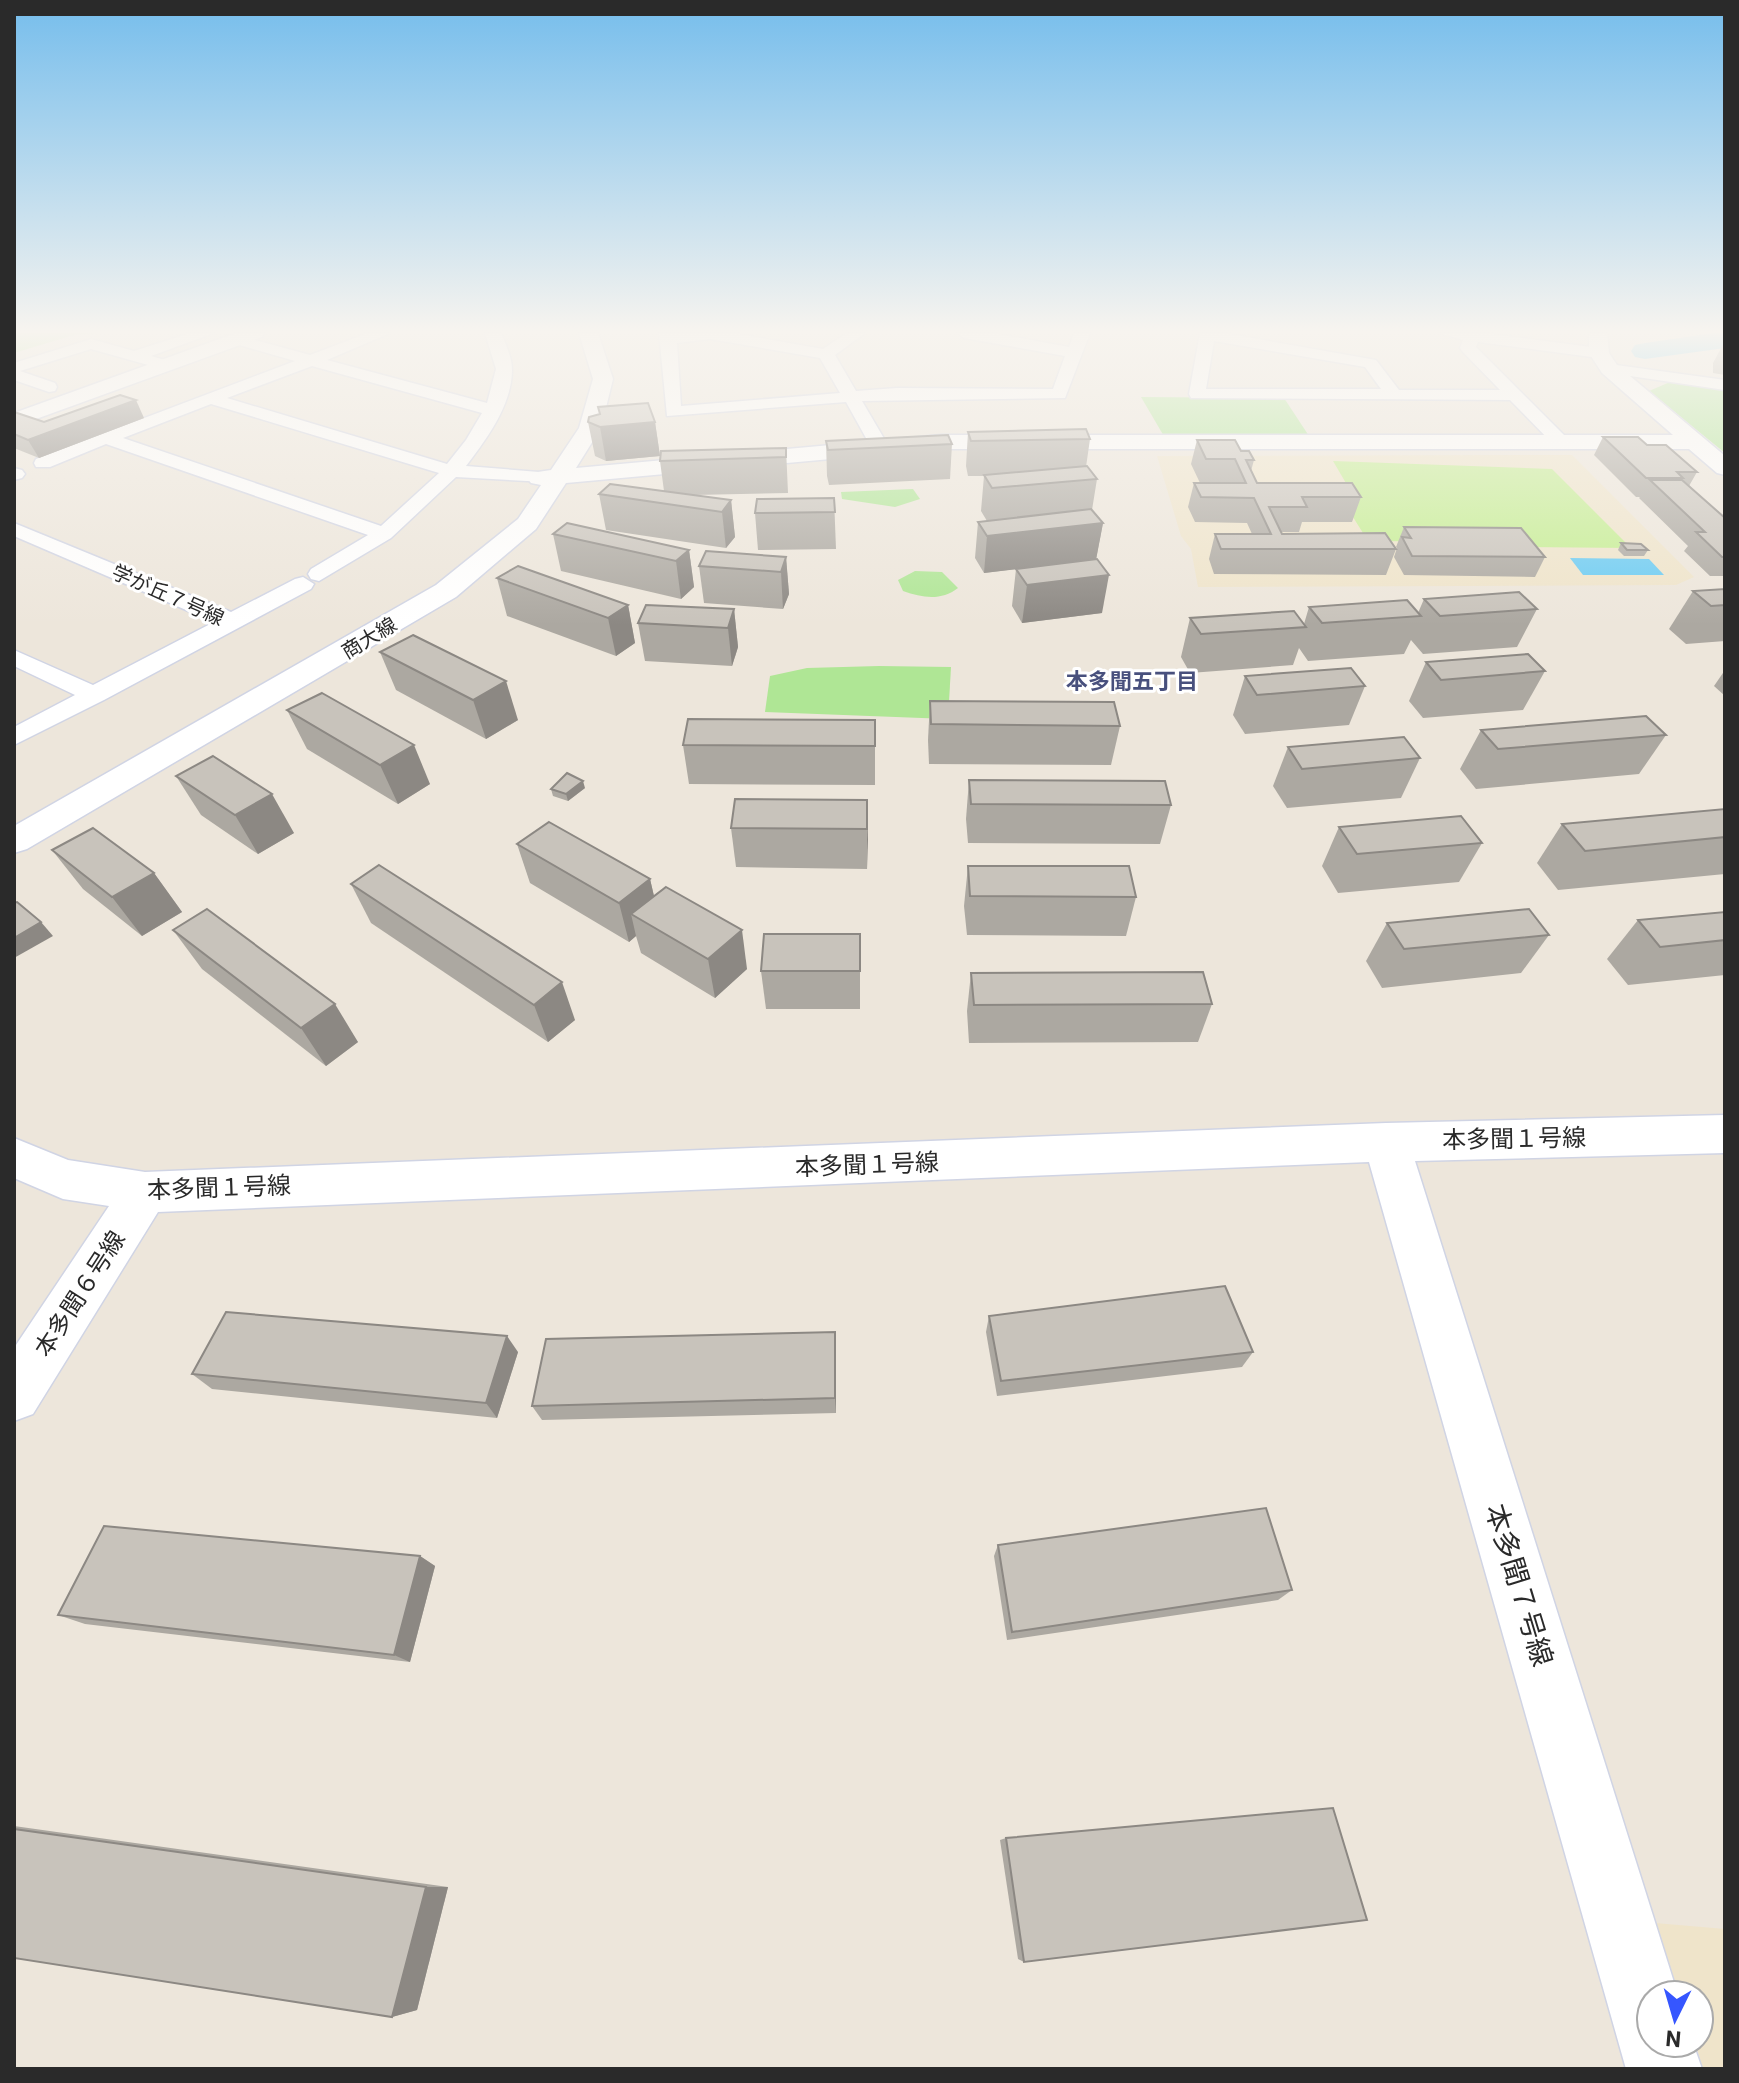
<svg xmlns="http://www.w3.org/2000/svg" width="1739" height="2083" font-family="Roboto,'Noto Sans JP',sans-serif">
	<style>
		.education { fill: #efe4ca }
		.green { fill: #afe695 }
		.pitch { fill: #c4ee90 }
		.water { fill: #69cbf3 }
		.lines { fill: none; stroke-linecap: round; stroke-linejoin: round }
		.river { fill: #69cbf3; fill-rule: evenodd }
		.minor-casing { stroke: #d0d4e4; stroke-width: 3 }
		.tertiary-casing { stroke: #d0d4e4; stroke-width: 3 }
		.minor { fill: #fff; fill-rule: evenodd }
		.tertiary { fill: #fff; fill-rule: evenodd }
		.wall { fill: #aca8a1 }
		.shaded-wall { fill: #8c8883 }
		.building { fill: #c8c3bb; stroke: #8c8883; stroke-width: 2 }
		.labels { text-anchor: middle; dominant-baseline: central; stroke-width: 6; stroke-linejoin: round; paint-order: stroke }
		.far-street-label { font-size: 20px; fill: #2a2a2a; stroke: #fff }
		.far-neighbourhood-label { font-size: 22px; font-weight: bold; fill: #48507d; stroke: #fff }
		.street-label { font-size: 24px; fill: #2a2a2a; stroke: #fff }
		.near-street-label { font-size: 28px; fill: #2a2a2a; stroke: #fff }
	</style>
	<rect width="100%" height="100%" fill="#ede6db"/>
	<g class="education">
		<path d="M1572 455 1694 577 1676 585 1198 587 1191 549 1181 536 1157 456Z"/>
		<path d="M1655 1923 1725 1929V2069H1703L1695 2043H1699V1995H1679Z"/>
	</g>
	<g class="green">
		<path d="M14 333H100L74 335 14 353Z"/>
		<path d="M1670 382 1725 390V453L1649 391Z"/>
		<path d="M1141 397 1284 398 1311 439 1165 438Z"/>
		<path d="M913 489 920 499 895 507 842 499 841 492Z"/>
		<path d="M915 571 942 572 958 588C941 601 923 598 903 591L898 580Z"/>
		<path d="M879 666 951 667 948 719 765 712 770 676 807 668Z"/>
	</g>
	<path class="pitch" d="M1333 461 1552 469 1631 548 1516 547 1511 542 1368 541 1336 490H1350Z"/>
	<path class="water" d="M1570 558 1649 559 1664 575H1583Z"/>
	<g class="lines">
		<path class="river" d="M1714 333H1725V348L1645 359 1635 357 1631 351 1635 345 1645 343Z"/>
		<defs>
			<g id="minor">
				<path d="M190 333H214L151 356 172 362V368L166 370 91 349 20 371 55 383 57 387 55 391 49 392 14 380V363L85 341 91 339 134 351Z"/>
				<path d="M368 333H390L327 360 487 403 496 369 485 333H501C506 345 512 357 512 370 512 405 486 440 466 466L539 472 546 474 549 478 546 482 456 477 391 538 319 581 311 579 308 574 311 569 368 535 106 444 50 467H36L34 463 36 459 295 361 232 343V337L237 335 310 355ZM312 366 482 413 466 440 447 464 227 398ZM211 404 439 473 381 526 123 438Z"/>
				<path d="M659 333H733L823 349 847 333H865L835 355 856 391 897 388 1053 389 1065 356 964 338 957 333H992L1069 347 1074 333H1090L1065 398 862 401 889 447 880 452 871 447 846 402 667 416ZM710 339 820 358 840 393 681 406 677 343Z"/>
				<path d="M1200 333H1224L1376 360 1399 390H1500L1462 351 1460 348 1463 340 1439 333H1484L1599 348 1607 353 1599 358 1478 342 1476 347 1568 439 1571 443 1568 447H1556L1510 400 1191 398 1189 394ZM1214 341 1365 367 1381 389H1206Z"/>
				<path d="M1609 364 1725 380V390L1603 372 1601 369Z"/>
				<path d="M14 468 22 470 25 474 22 478 14 480Z"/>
				<path d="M14 523 231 612 295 579 303 577 314 584 311 589 104 700 14 745V727L75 695 14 666V650L93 685 214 622 14 536Z"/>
			</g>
			<g id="tertiary">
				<path d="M236 333H264L262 337 14 427V413Z"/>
				<path d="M579 333H598L613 379 601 428 576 468 941 435H1673L1602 373 1589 353V333H1607L1609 353 1617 365 1725 456V475L1717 473 1689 449H941L566 483 536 529 456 597 27 849 14 853V826L436 585 518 519 541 485 531 483 527 478 531 473 551 470 579 428 593 379Z"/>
				<path d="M1725 1115V1153L1415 1161 1678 1995H1651V2043H1693L1702 2069H1626L1369 1162 158 1212 33 1414 14 1421V1348L109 1206 63 1199 14 1178V1138L68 1160 145 1172 1386 1123Z"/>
			</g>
		</defs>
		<use href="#minor" class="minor-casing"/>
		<use href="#tertiary" class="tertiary-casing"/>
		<use href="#minor" class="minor"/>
		<use href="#tertiary" class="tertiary"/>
	</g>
	<g class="wall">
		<path d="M1725 341V375L1713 373V363Z"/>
		<path d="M14 412 44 422 144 418 39 458 14 448Z"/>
		<path d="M600 414 655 422 660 456 606 461 595 456 588 422Z"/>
		<path d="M968 432 1090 439 1086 467 1097 479 1092 510 1103 523 1096 559 1102 613 1022 623 1012 606 1016 569 984 573 975 558 978 522 987 521 981 511 984 476H968L966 466Z"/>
		<path d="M1603 437 1647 445 1697 472 1689 486 1725 518V576H1710L1684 551 1688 546 1639 498 1640 497H1636L1594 455Z"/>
		<path d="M1197 440 1241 451 1254 460 1251 471 1257 483 1361 497 1352 522H1302L1299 532H1281L1282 534 1396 549 1386 575 1214 574 1209 559 1215 534H1252L1247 523 1195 522 1188 507 1194 483H1200L1191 464Z"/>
		<path d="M826 441 952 444 950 479 829 485 827 476Z"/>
		<path d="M786 448 788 493 694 495 731 500 735 537 726 548 606 530 599 494 664 491 660 461Z"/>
		<path d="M834 498 836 549 758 550 755 513Z"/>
		<path d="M1404 527 1545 557 1535 577 1404 575 1394 557 1397 548 1396 547Z"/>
		<path d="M553 534 689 550 694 587 681 599 561 571Z"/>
		<path d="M1621 543 1648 550 1644 556H1624L1618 550Z"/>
		<path d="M786 557 789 594 783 609 704 603 699 566Z"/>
		<path d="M497 578 628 605 635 643 616 656 507 616Z"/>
		<path d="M1725 589V641L1686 644 1669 629 1693 591Z"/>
		<path d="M1424 599 1537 609 1517 647 1423 654 1411 640 1404 654 1308 661 1299 648 1293 665 1190 673 1181 657 1190 618 1304 624 1309 607 1418 613Z"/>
		<path d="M734 609 738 647 732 666 645 661 638 623Z"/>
		<path d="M380 652 518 720 486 739 396 690Z"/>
		<path d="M1426 662 1545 671 1523 710 1423 718 1409 701Z"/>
		<path d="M1725 670V696L1714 686Z"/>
		<path d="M1245 676 1365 686 1349 725 1245 734 1233 715Z"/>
		<path d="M930 701 1120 726 1111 765 929 764 928 740Z"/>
		<path d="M287 710 430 784 398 804 307 749Z"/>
		<path d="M875 720V785L689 784 683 745Z"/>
		<path d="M1481 730 1666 735 1639 774 1476 789 1460 769Z"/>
		<path d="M1288 747 1420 758 1401 798 1287 808 1273 786Z"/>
		<path d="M176 776 294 833 258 854 201 815Z"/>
		<path d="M969 780 1171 805 1160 844 968 843 966 819Z"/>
		<path d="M585 788 568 801 553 796 551 789Z"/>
		<path d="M867 800V869L736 867 731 828Z"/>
		<path d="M1725 809V874L1558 890 1537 863 1562 824Z"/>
		<path d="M1339 827 1482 843 1459 882 1338 893 1322 866Z"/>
		<path d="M517 844 650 879 654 896 747 969 715 998 641 953 636 936 629 942 530 883Z"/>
		<path d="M52 850 154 873 182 912 142 936 83 889Z"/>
		<path d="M968 866 1136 897 1126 936 967 935 964 906Z"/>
		<path d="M351 884 575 1020 548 1042 371 923Z"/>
		<path d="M1725 912V975L1628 985 1607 959 1638 920Z"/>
		<path d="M1387 923 1549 935 1521 973 1382 988 1366 961Z"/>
		<path d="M173 930 358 1042 326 1066 202 969Z"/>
		<path d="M860 934V1009H766L761 971Z"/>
		<path d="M971 973 1212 1004 1198 1042 969 1043 967 1011Z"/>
		<path d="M989 1316 1253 1352 1242 1367 997 1396 986 1332Z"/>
		<path d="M836 1348V1413L542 1420 532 1406Z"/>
		<path d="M518 1352 497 1418 212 1389 192 1374Z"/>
		<path d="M998 1545 1292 1590 1278 1600 1007 1640 994 1556Z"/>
		<path d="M420 1556 435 1566 410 1662 85 1624 58 1615Z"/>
		<path d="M14 1826 448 1887 417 2010 392 2017 14 1958Z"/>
		<path d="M1006 1838 1024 1962 1018 1959 1000 1840Z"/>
	</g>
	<g class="shaded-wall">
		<path d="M136 400 144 418 39 458 28 440Z"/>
		<path d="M655 422 660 456 606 461 600 427Z"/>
		<path d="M731 500 735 537 726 548 722 512Z"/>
		<path d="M1103 523 1096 560 984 573 987 536Z"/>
		<path d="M689 550 694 587 681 599 676 561Z"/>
		<path d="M786 557 789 594 783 609 781 572Z"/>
		<path d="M1109 575 1102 613 1022 623 1027 585Z"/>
		<path d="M628 605 635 643 616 656 608 618Z"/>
		<path d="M734 609 738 647 732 666 728 628Z"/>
		<path d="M506 681 518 720 486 739 473 700Z"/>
		<path d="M414 745 430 784 398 804 380 765Z"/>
		<path d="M583 781 585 788 568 801 566 794Z"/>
		<path d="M272 794 294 833 258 854 235 815Z"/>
		<path d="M867 800 868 840 867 869Z"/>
		<path d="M154 873 182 912 142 936 112 897Z"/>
		<path d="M650 879 659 918 631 914 636 936 629 942 619 903Z"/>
		<path d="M41 922 53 936 14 958V938Z"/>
		<path d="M742 930 747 969 715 998 708 959Z"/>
		<path d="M562 982 575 1020 548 1042 534 1005Z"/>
		<path d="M335 1004 358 1042 326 1066 301 1028Z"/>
		<path d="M835 1332 836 1348V1413L835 1398Z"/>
		<path d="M507 1336 518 1352 497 1418 486 1403Z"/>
		<path d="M420 1556 435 1566 410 1662 394 1655Z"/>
		<path d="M426 1887H448L417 2010 392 2017Z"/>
	</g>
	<g class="building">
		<path d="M120 395 136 400 28 440 14 434V412L44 422Z"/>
		<path d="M648 403 655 422 600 427 588 422 589 417 600 414 598 407Z"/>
		<path d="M1086 429 1090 439 971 441 968 432Z"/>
		<path d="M948 435 952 444 828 450 826 441Z"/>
		<path d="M1603 437H1638L1647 445H1666L1697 472H1677L1683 478H1646Z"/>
		<path d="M1197 440H1235L1241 451H1249L1254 460H1246L1257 483H1352L1361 497H1302L1307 507H1269L1282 534 1385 533 1396 549H1221L1215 534H1271L1254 498 1201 497 1194 483H1246L1235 459H1206Z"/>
		<path d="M786 448V457L660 461 661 451Z"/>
		<path d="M1087 466 1097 479 992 488 984 475Z"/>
		<path d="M1650 480H1682L1725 518V557H1722L1696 532H1705Z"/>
		<path d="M610 484 731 500 722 512 599 494Z"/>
		<path d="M834 498 835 512 755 513 757 499Z"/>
		<path d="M1091 509 1103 523 987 536 978 522Z"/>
		<path d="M567 523 689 550 676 561 553 534Z"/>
		<path d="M1404 527 1521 528 1545 557 1412 556 1402 537 1411 538Z"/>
		<path d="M1621 543 1641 544 1648 550H1627Z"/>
		<path d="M706 551 786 557 781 572 699 566Z"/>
		<path d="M1097 559 1109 575 1027 585 1016 569Z"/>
		<path d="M518 566 628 605 608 618 497 578Z"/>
		<path d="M1725 589V605L1711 606 1693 591Z"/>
		<path d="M1519 592 1537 609 1440 616 1424 599Z"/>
		<path d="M1407 600 1421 616 1322 623 1309 607Z"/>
		<path d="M646 605 734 609 728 628 638 623Z"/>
		<path d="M1294 611 1306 627 1201 634 1190 618Z"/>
		<path d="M413 635 506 681 473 700 380 652Z"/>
		<path d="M1528 654 1545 671 1441 680 1426 662Z"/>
		<path d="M1351 668 1365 686 1257 695 1245 676Z"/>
		<path d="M322 693 414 745 380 765 287 710Z"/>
		<path d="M930 701 1114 702 1120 726 931 724Z"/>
		<path d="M1646 716 1666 735 1498 749 1481 730Z"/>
		<path d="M688 719 875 720V746L683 745Z"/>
		<path d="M1404 737 1420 758 1302 769 1288 747Z"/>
		<path d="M213 756 272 794 235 815 176 776Z"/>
		<path d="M567 773 583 781 566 794 551 789Z"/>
		<path d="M969 780 1165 781 1171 805 971 804Z"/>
		<path d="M735 799 867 800V829L731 828Z"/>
		<path d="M1725 809V837L1585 851 1562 824Z"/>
		<path d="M1461 816 1482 843 1357 854 1339 827Z"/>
		<path d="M549 822 650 879 619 903 517 844Z"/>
		<path d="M93 828 154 873 112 897 52 850Z"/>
		<path d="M379 865 562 982 534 1005 351 884Z"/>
		<path d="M968 866H1129L1136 897 970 896Z"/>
		<path d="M666 887 742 930 708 959 631 914Z"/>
		<path d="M17 902 41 922 14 938V903Z"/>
		<path d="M207 909 335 1004 301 1028 173 930Z"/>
		<path d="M1529 909 1549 935 1404 949 1387 923Z"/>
		<path d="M1725 912V940L1660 947 1638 920Z"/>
		<path d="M764 934H860V971H761Z"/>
		<path d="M1203 972 1212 1004 974 1005 971 973Z"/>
		<path d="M1225 1286 1253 1352 1001 1381 989 1316Z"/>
		<path d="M226 1312 507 1336 486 1403 192 1374Z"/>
		<path d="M835 1332V1398L532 1406 546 1339Z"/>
		<path d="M1266 1508 1292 1590 1012 1632 998 1545Z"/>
		<path d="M104 1526 420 1556 394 1655 58 1615Z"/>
		<path d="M1333 1808 1367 1920 1024 1962 1006 1838Z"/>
		<path d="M14 1829 426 1887 392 2017 14 1958Z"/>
	</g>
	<linearGradient id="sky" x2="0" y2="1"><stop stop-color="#75bdec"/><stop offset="0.53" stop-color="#f7f4ef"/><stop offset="1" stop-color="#f7f4ef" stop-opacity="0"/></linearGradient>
	<rect width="1739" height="625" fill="url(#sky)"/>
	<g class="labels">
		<g class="far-street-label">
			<text transform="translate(168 595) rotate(24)">学が丘７号線</text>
			<text transform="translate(369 638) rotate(-31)">商大線</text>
		</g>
		<g class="far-neighbourhood-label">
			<text x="1132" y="681">本多聞五丁目</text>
		</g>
		<g class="street-label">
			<text transform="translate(1514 1139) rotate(-1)">本多聞１号線</text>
			<text transform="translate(867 1165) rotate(-2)">本多聞１号線</text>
			<text transform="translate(219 1188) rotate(-2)">本多聞１号線</text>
			<text transform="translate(80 1294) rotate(-57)">本多聞６号線</text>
		</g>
		<g class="near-street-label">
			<text transform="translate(1519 1585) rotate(73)">本多聞７号線</text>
		</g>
	</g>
	<rect width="1739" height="2083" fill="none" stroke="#2a2a2a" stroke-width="32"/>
	<g transform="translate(1675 2019) rotate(185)"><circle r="38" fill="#ffffff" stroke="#aaaaaa" stroke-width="2"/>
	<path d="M0-6L14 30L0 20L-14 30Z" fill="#3656ff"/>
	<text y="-12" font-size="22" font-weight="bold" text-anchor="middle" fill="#2a2a2a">N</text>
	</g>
</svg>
